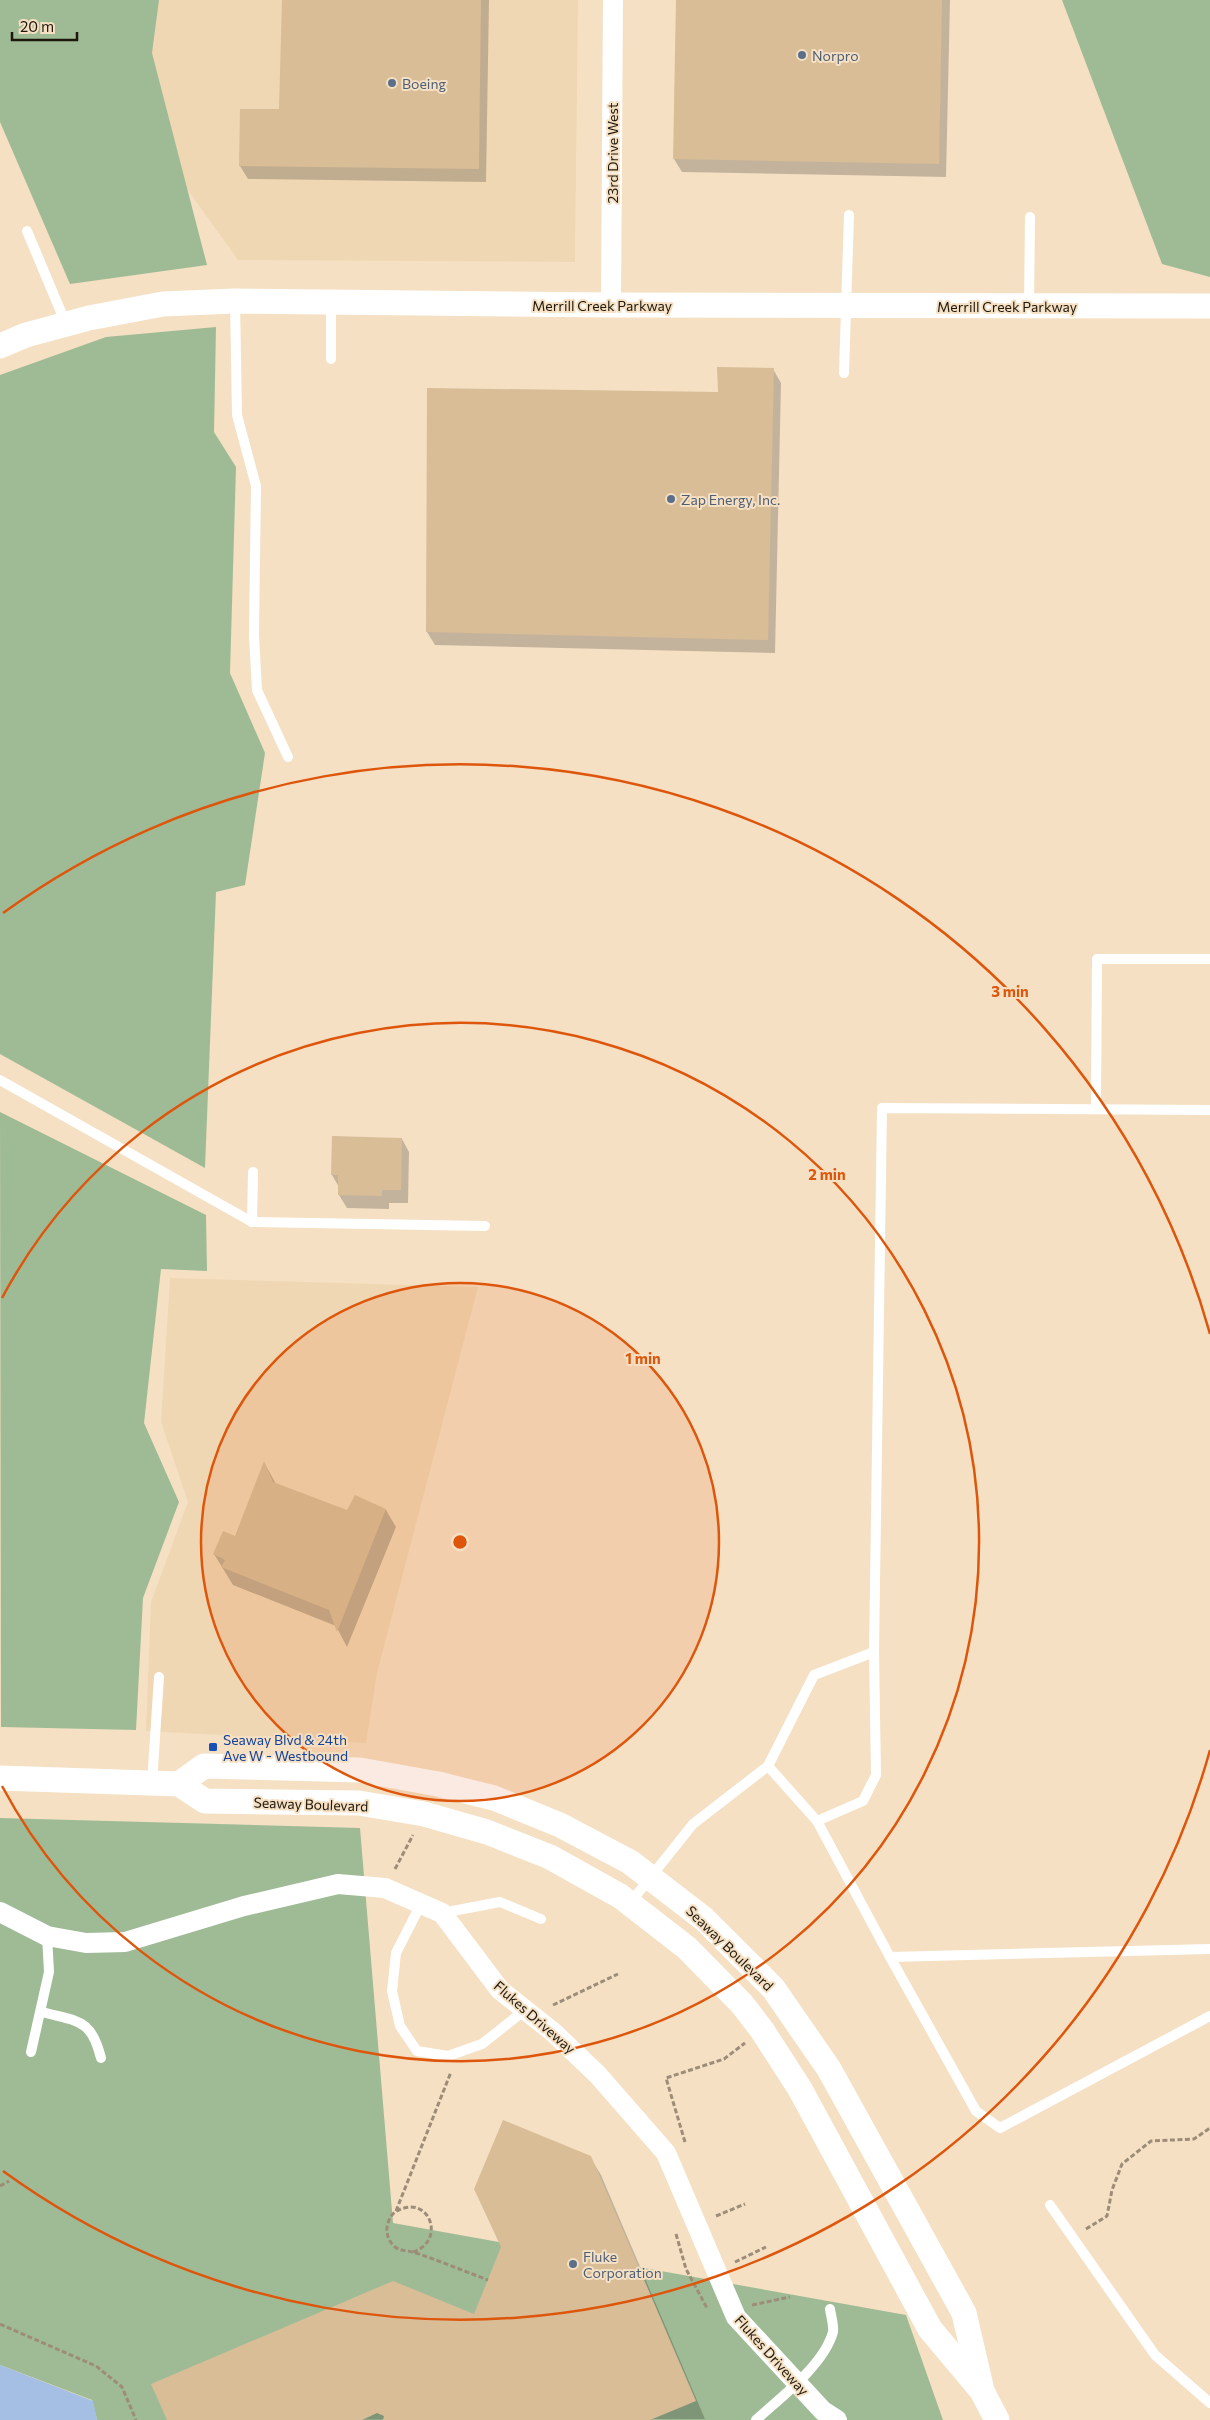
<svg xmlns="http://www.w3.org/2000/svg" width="1210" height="2420" font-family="Commissioner,sans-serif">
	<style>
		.built { fill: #f0d7b3 }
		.forest { fill: #9fbb96 }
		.water { fill: #a4bfe3 }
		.shadow { fill: #0003 }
		.building { fill: #d8bd97 }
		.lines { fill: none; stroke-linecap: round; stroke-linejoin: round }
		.path { stroke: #9d8d78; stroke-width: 3; stroke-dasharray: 5 2.5; stroke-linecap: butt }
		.service { stroke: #fff; stroke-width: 10 }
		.minor { stroke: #fff; stroke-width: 20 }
		.tertiary { stroke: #fff; stroke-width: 25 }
		.ring { fill: none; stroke: #de560c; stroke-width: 2.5 }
		.service-dot { fill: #5c6f8a; stroke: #f5e0c3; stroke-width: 2 }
		.transit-dot { fill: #1a4fb4; stroke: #f5e0c3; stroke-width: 2 }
		.labels { text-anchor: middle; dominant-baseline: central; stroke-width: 4; stroke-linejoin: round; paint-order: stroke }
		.service-label { font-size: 14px; fill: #4e5e75; stroke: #f5e0c3; text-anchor: start }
		.street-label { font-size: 14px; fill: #1e170c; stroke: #f5e0c3 }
		.transit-label { font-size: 14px; fill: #164399; stroke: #f5e0c3; text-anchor: start }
		.centre { fill: #de560c; stroke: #f5e0c3; stroke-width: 2.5 }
		.ring-label { font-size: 15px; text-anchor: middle; font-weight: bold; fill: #de560c; stroke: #f5e0c3; stroke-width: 4; stroke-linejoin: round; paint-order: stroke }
	</style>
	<rect width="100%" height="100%" fill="#f5e0c3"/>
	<g class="built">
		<path d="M149 0H578L575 262 238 260 130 109Z"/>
		<path d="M170 1278 478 1287 377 1673 366 1743 146 1731 151 1602 188 1502 161 1422Z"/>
	</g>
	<g class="forest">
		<path d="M0 0H159L152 53 207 265 70 284 0 122Z"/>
		<path d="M1062 0H1210V277L1162 264Z"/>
		<path d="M216 327 214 432 236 467 230 673 265 753 245 885 216 892 205 1168 0 1054V375L106 337Z"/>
		<path d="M0 1112 206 1215 207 1271 161 1269 144 1423 179 1502 143 1598 136 1730 1 1727Z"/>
		<path d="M0 1818 360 1828 393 2223 906 2315 943 2420H97L92 2400 0 2365Z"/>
	</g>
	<path class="water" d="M0 2365 93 2401 97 2420H0Z"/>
	<g class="shadow">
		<path d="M283 0H489L486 182 248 179 240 166 280 110Z"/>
		<path d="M677 0H950L946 177 682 172 674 159Z"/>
		<path d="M773 369 781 383 775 653 435 645 427 632 719 394Z"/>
		<path d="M402 1139 409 1152 408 1203H389V1209L347 1208 339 1195V1187L332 1175Z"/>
		<path d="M265 1464 276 1484 348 1512 386 1510 396 1527 347 1647 336 1626 233 1585 214 1554 236 1537Z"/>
		<path d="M590 2157 601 2175 705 2419 168 2420 475 2315Z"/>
	</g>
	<g class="building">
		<path d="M282 0H481L479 169 239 166 240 109H279Z"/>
		<path d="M676 0H942L939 164 673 159Z"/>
		<path d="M717 367 774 368 768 640 426 632 427 388 718 392Z"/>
		<path d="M332 1136 402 1138 401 1190H382V1196L338 1195V1175H331Z"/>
		<path d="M264 1461 273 1482 347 1510 355 1495 386 1509 337 1632 329 1610 221 1567 225 1560 213 1554 223 1531 235 1536Z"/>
		<path d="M503 2120 591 2156 696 2401 650 2420H383L384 2416 377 2413 362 2420H167L151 2384 393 2281 474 2314 501 2247 474 2189Z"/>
	</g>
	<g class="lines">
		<g class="path">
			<path d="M395 1869 413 1835"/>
			<path d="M553 2005 618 1974"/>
			<path d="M685 2142 666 2078 724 2059 745 2043"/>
			<path d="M0 2186 9 2181"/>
			<path d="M396 2211 451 2072"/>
			<path d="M716 2216 745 2204"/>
			<path d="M1086 2229 1107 2216 1112 2190 1122 2164 1151 2141 1194 2139 1210 2128"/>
			<path d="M676 2234 686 2269 707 2308"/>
			<path d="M413 2252C444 2242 432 2200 404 2208 396 2210 390 2215 388 2223 385 2231 388 2241 395 2247 402 2252 408 2250 416 2253 440 2261 464 2271 488 2280"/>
			<path d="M735 2262 766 2247"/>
			<path d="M752 2305 790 2297"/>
			<path d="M0 2324 96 2366 122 2387 136 2420"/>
		</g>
		<g class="service">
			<path d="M27 231 66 324"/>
			<path d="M235 301 237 415 256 486 254 636 257 690 288 757"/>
			<path d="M331 302V359"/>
			<path d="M1029 306 1030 217"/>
			<path d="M844 373 849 215"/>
			<path d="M0 1080 252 1222 485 1226"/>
			<path d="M1096 1109 1097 959H1210"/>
			<path d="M252 1222 253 1172"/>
			<path d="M768 1766 814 1675 874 1652"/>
			<path d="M152 1783 159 1677"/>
			<path d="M817 1821 890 1957"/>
			<path d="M630 1903 693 1824 768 1766 817 1821 863 1801 876 1775 874 1652 882 1108 1210 1110"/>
			<path d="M421 1904 396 1953 392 1991 400 2026 417 2051 448 2056 482 2044 525 2010"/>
			<path d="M442 1913 500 1902 541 1919"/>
			<path d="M1210 1949 890 1957 976 2111 1000 2128 1210 2016"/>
			<path d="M42 2012C78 2022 91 2018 101 2058"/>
			<path d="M31 2052 49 1972 47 1936"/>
			<path d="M1050 2205 1155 2355 1210 2403"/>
			<path d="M756 2420C780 2398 824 2365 833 2332 834 2326 831 2316 830 2309"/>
		</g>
		<g class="minor">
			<path d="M611 305 613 0"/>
			<path d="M0 1912 47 1936 86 1943 125 1942 244 1906 338 1884 385 1888 442 1913 500 1990 553 2032 598 2075 666 2153 736 2317 823 2411 837 2420"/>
		</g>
		<g class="tertiary">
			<path d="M0 346 26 335 89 318 163 304 235 301 611 305 1210 306"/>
			<path d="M0 1778 179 1784 205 1801 359 1803 424 1814 487 1832 550 1857 620 1896 687 1948 742 2004 762 2030 800 2089 930 2329 982 2391 997 2420"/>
			<path d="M179 1784 204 1766 360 1770 438 1784 494 1798 560 1825 630 1862 704 1919 773 1988 829 2069 964 2313 981 2386"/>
		</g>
	</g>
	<circle cx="460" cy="1542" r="259" fill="#de560c" fill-opacity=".12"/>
	<g class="ring">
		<circle cx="460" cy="1542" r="259"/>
		<path d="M2 1298A519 519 0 1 1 2 1786"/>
		<path d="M1210 1750A778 778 0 0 1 3 2171M3 913A778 778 0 0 1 1210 1334"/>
	</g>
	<g class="service-dot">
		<circle cx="802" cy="55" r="5"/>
		<circle cx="392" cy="83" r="5"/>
		<circle cx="671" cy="499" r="5"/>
		<circle cx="573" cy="2264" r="5"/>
	</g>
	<rect class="transit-dot" x="208" y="1742" width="10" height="10" rx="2.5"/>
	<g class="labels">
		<g class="service-label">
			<text x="812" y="55">Norpro</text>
			<text x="402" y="83">Boeing</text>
			<text x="681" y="499">Zap Energy, Inc.</text>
			<text x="583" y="2256">Fluke<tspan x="583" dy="16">Corporation</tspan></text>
		</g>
		<g class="street-label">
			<text transform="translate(612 153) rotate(-90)">23rd Drive West</text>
			<text x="602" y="305">Merrill Creek Parkway</text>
			<text x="1007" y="306">Merrill Creek Parkway</text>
			<text transform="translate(311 1804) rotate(2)">Seaway Boulevard</text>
			<text transform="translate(730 1948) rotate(44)">Seaway Boulevard</text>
			<text transform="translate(535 2017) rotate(41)">Flukes Driveway</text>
			<text transform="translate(772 2355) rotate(48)">Flukes Driveway</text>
		</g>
		<g class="transit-label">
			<text x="223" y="1739">Seaway Blvd &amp; 24th<tspan x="223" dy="16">Ave W - Westbound</tspan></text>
		</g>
	</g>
	<circle cx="460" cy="1542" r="8" class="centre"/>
	<g class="ring-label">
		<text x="1010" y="997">3 min</text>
		<text x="827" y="1180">2 min</text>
		<text x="643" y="1364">1 min</text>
	</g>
	<path d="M12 32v8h65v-8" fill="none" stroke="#1e170c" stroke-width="2.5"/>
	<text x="20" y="32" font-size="15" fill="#1e170c" stroke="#f5e0c3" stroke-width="4" paint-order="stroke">20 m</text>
</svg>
